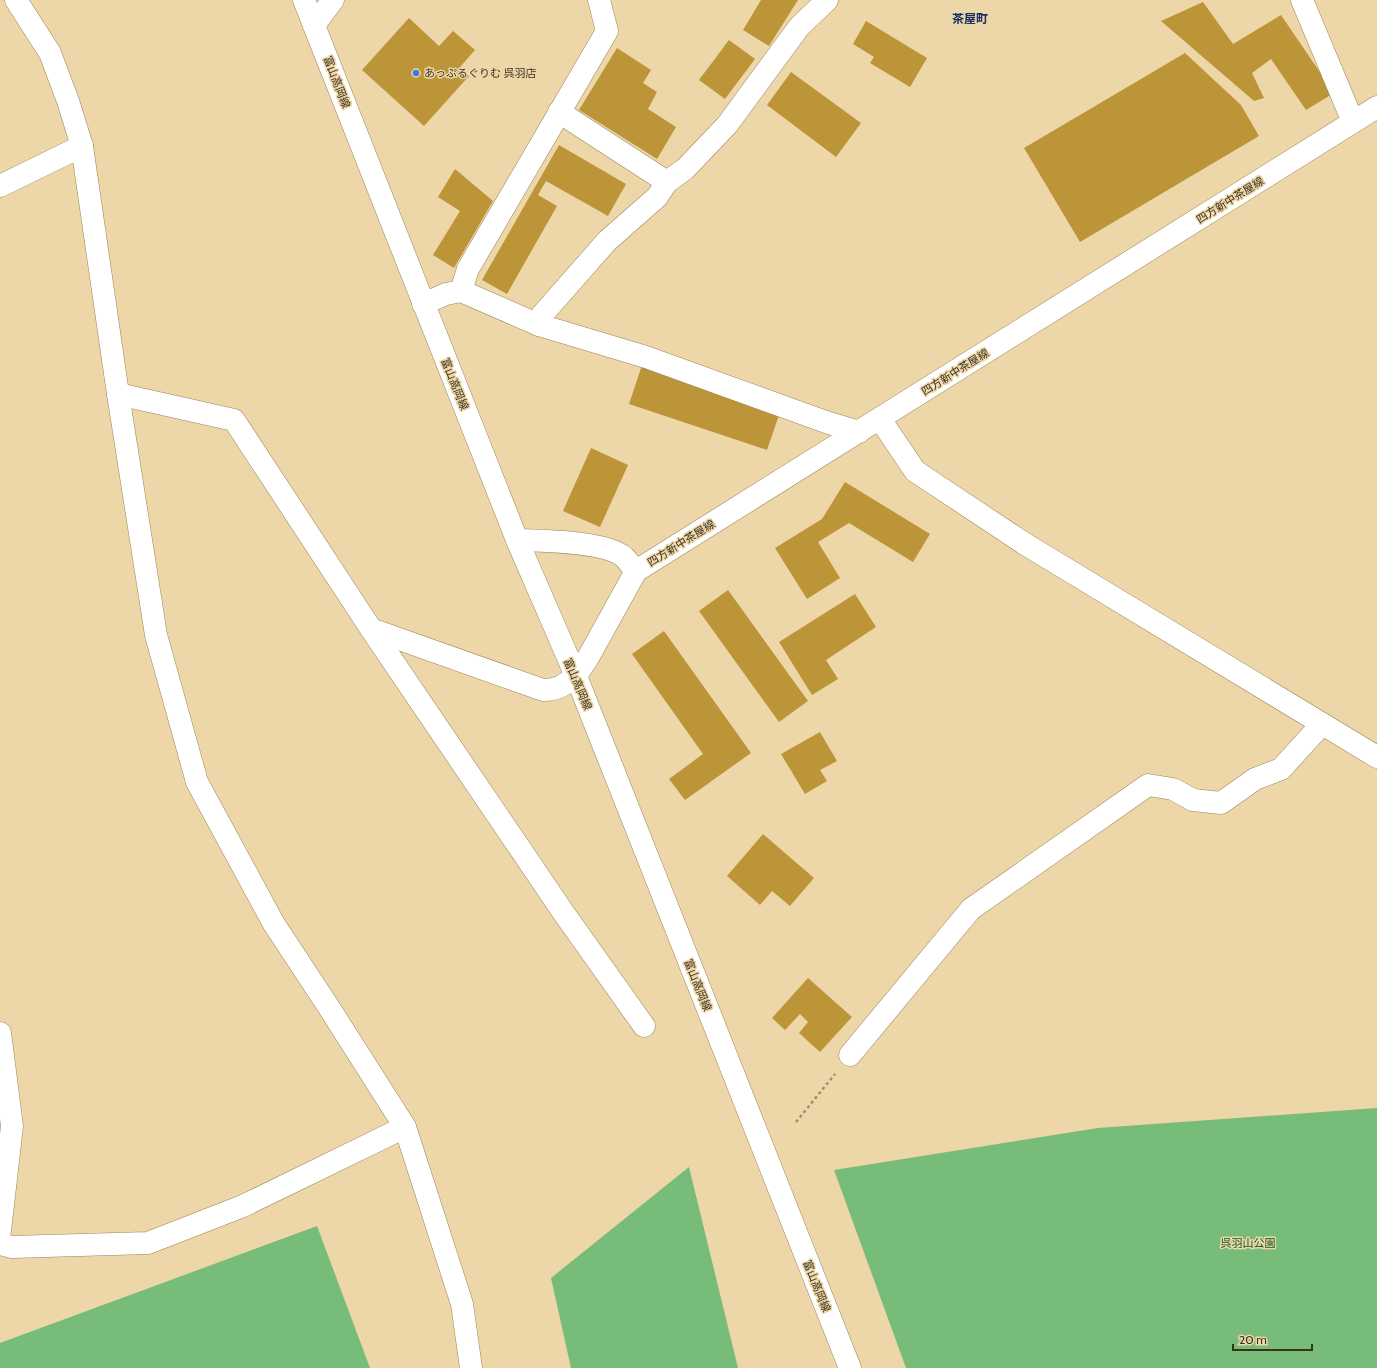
<svg xmlns="http://www.w3.org/2000/svg" width="1377" height="1368" font-family="Cabin,'Noto Sans JP',sans-serif">
	<style>
		.forest { fill: #77bc79 }
		.building { fill: #bd9539 }
		.lines { fill: none; stroke-linecap: round; stroke-linejoin: round }
		.minor-casing { stroke: #9b865a; stroke-width: 23 }
		.major-casing { stroke: #9b865a; stroke-width: 23 }
		.path { stroke: #a08f6d; stroke-width: 2.5; stroke-dasharray: 3 3; stroke-linecap: butt }
		.minor { stroke: #fff; stroke-width: 22 }
		.major { stroke: #fff; stroke-width: 22 }
		.poi-dot { fill: #4573e5; stroke: #edd6a7; stroke-width: 1.5 }
		.labels { text-anchor: middle; dominant-baseline: central; stroke-width: 3; stroke-linejoin: round; paint-order: stroke }
		.poi-label { font-size: 11px; fill: #3a311f; stroke: #edd6a7; text-anchor: start }
		.street-label { font-size: 11px; fill: #3a311f; stroke: #edd6a7 }
		.park-label { font-size: 11px; fill: #0d5718; stroke: #edd6a7 }
		.neighbourhood-label { font-size: 12px; font-weight: bold; fill: #182e64; stroke: #edd6a7 }
	</style>
	<rect width="100%" height="100%" fill="#edd6a7"/>
	<g class="forest">
		<path d="M1377 1108V1368H906L834 1170 1098 1128Z"/>
		<path d="M689 1167 738 1368H571L551 1278Z"/>
		<path d="M317 1226 370 1368H0V1343Z"/>
	</g>
	<g class="building">
		<path d="M761 0H798L769 46 743 30Z"/>
		<path d="M1203 2 1233 44 1281 15 1334 93 1306 110 1271 59 1252 73 1264 98 1254 101 1161 21Z"/>
		<path d="M409 18 439 46 453 31 475 50 460 67 469 76 424 126 362 70Z"/>
		<path d="M866 21 927 58 910 87 870 63 874 57 853 44Z"/>
		<path d="M729 40 755 59 725 99 699 80Z"/>
		<path d="M617 48 651 70 643 83 657 92 648 109 676 127 657 159 579 110Z"/>
		<path d="M1185 53 1241 105 1259 136 1080 242 1024 148Z"/>
		<path d="M791 72 861 123 836 157 767 105Z"/>
		<path d="M559 145 626 184 608 216 546 181 538 195 557 206 507 294 482 280Z"/>
		<path d="M455 169 493 201 454 268 433 255 460 211 438 197Z"/>
		<path d="M642 365 780 412 767 450 629 404Z"/>
		<path d="M591 448 628 465 600 527 563 511Z"/>
		<path d="M845 482 930 534 913 562 849 523 818 542 840 578 807 599 775 548 822 519Z"/>
		<path d="M728 590 808 701 779 722 699 611Z"/>
		<path d="M855 594 876 627 826 660 838 679 812 695 779 642Z"/>
		<path d="M664 631 751 753 685 800 669 779 703 754 632 654Z"/>
		<path d="M820 732 837 761 820 770 827 781 805 794 781 754Z"/>
		<path d="M763 834 814 878 790 906 772 891 760 905 727 876Z"/>
		<path d="M808 978 852 1017 820 1052 799 1033 808 1022 800 1014 785 1030 772 1018Z"/>
	</g>
	<g class="lines">
		<defs>
			<g id="minor">
				<path d="M16 0 50 53 68 101 82 146 118 394 156 635 197 782 274 924 328 1006 405 1127 462 1304 471 1368"/>
				<path d="M1302 0 1353 122"/>
				<path d="M314 25 333 0"/>
				<path d="M559 112 667 182"/>
				<path d="M0 186 82 146"/>
				<path d="M461 291 539 325 646 357 826 422 859 432"/>
				<path d="M423 304 446 294 461 291 468 269 607 31 599 0"/>
				<path d="M539 325 542 315 607 241 657 197 667 182 685 169 727 125 799 27 827 0"/>
				<path d="M118 394 234 420 371 629 543 690C558 690 564 685 576 676"/>
				<path d="M880 419 915 471 1025 544 1377 757"/>
				<path d="M371 629 563 912 644 1026"/>
				<path d="M0 1033 12 1126 0 1231"/>
				<path d="M850 1055 971 909 1148 785 1173 789 1193 800 1221 803 1255 779 1281 769 1322 724"/>
				<path d="M0 1244 12 1247 148 1243 243 1206 405 1127"/>
			</g>
			<g id="major">
				<path d="M304 0 517 540 576 676 850 1368"/>
				<path d="M517 540C541 541 605 541 624 557 628 561 632 567 636 571"/>
				<path d="M576 676 589 656 636 571 1377 107"/>
			</g>
		</defs>
		<use href="#minor" class="minor-casing"/>
		<use href="#major" class="major-casing"/>
		<path class="path" d="M796 1122 835 1074"/>
		<use href="#minor" class="minor"/>
		<use href="#major" class="major"/>
	</g>
	<circle class="poi-dot" cx="416" cy="73" r="4"/>
	<g class="labels">
		<g class="poi-label">
			<text x="424" y="73">あっぷるぐりむ 呉羽店</text>
		</g>
		<g class="street-label">
			<text transform="translate(337 82) rotate(69)">富山高岡線</text>
			<text transform="translate(1230 200) rotate(-32)">四方新中茶屋線</text>
			<text transform="translate(955 372) rotate(-32)">四方新中茶屋線</text>
			<text transform="translate(455 384) rotate(68)">富山高岡線</text>
			<text transform="translate(681 543) rotate(-32)">四方新中茶屋線</text>
			<text transform="translate(578 684) rotate(67)">富山高岡線</text>
			<text transform="translate(698 985) rotate(68)">富山高岡線</text>
			<text transform="translate(817 1286) rotate(68)">富山高岡線</text>
		</g>
		<g class="park-label">
			<text x="1248" y="1243">呉羽山公園</text>
		</g>
		<g class="neighbourhood-label">
			<text x="970" y="18">茶屋町</text>
		</g>
	</g>
	<path d="M1233 1344v6h79v-6" fill="none" stroke="#3a311f" stroke-width="2"/>
	<text x="1239" y="1344" font-size="12" fill="#3a311f" stroke="#edd6a7" stroke-width="3" paint-order="stroke">20 m</text>
</svg>
